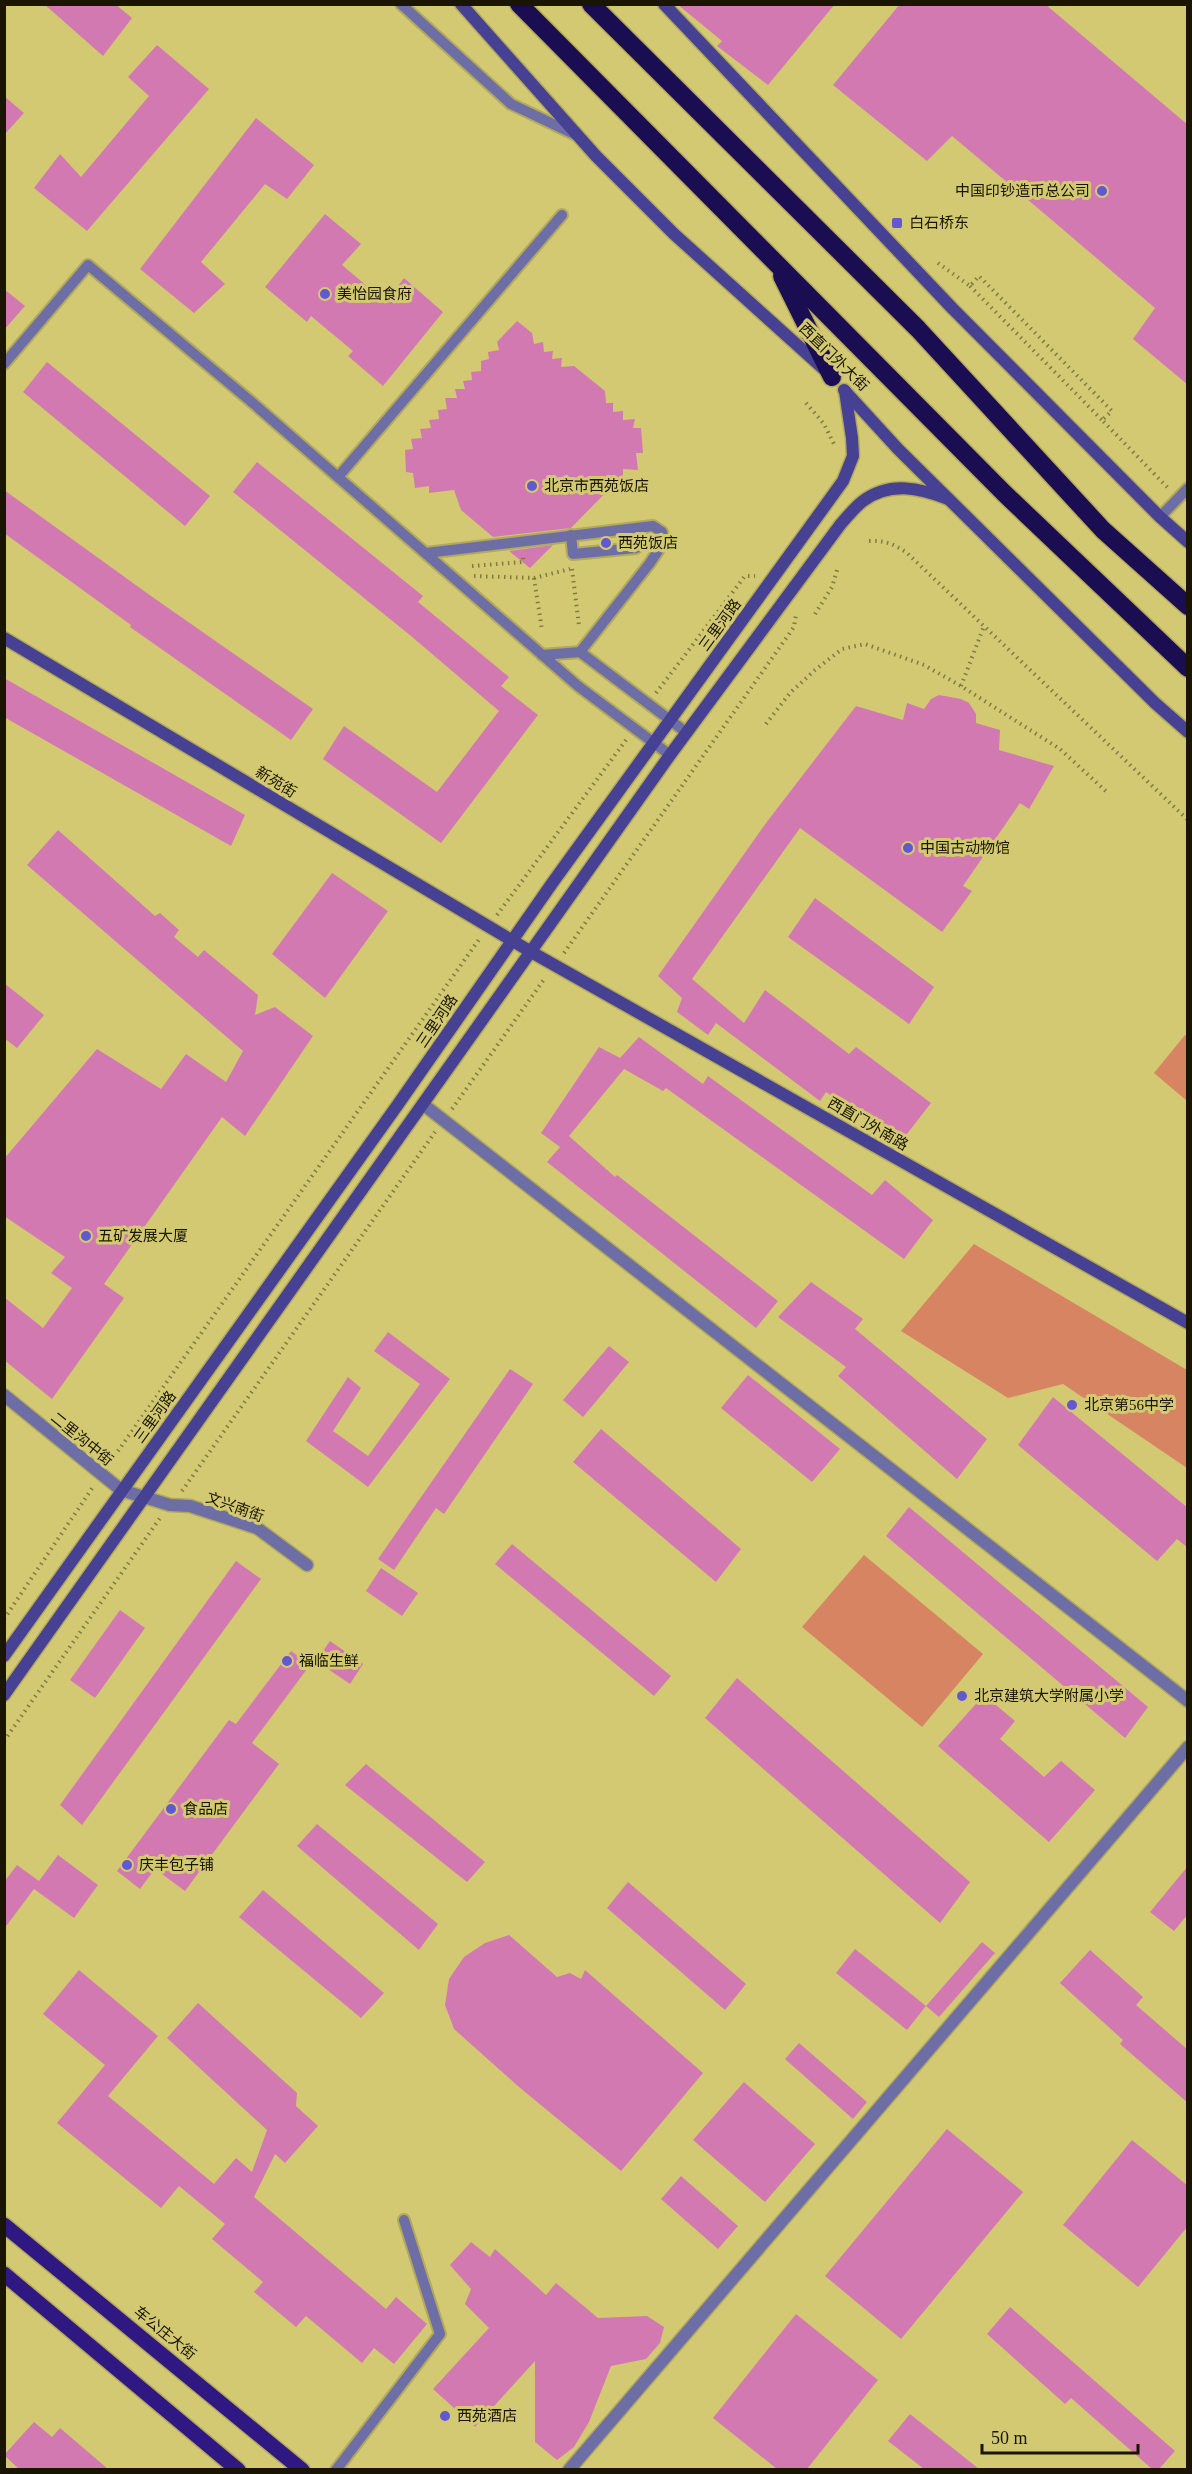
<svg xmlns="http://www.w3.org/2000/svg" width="1192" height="2474" font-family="'Times New Roman','Noto Sans SC',serif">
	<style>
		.green { fill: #d78463 }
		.building { fill: #d379b2 }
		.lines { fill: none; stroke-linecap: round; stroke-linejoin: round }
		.lane-casing { stroke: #b2a95d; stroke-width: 14 }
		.street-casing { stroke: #b2a95d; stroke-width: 15 }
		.secondary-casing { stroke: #b2a95d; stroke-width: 15 }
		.primary-casing { stroke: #b2a95d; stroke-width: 18 }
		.highway-casing { stroke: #b2a95d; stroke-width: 21 }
		.path { stroke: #827b40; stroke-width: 4; stroke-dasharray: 1.5 4.5; stroke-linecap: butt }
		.lane { stroke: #6d6ea6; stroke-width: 10 }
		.street { stroke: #6d6ea6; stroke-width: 12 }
		.secondary { stroke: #474193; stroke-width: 12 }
		.primary { stroke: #301883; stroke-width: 15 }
		.highway { stroke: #1b0d52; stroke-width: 18 }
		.poi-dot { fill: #6358d0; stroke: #d3c972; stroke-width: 2 }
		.labels { text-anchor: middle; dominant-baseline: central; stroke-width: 6; stroke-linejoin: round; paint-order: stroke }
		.poi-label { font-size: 15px; fill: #191500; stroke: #d3c972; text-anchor: start }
		.street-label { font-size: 15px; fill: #191500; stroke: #d3c972 }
	</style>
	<rect width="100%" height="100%" fill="#d3c972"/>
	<g class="green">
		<path d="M1185 1035 1188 1037 1187 1101 1154 1073Z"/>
		<path d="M974 1244 1187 1370V1468L1063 1384 1008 1398 901 1331Z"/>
		<path d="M864 1555 983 1654 922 1727 802 1627Z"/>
	</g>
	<g class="building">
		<path d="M44 4H115L132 18 103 56Z"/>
		<path d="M677 4H835L768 85 717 46 722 41Z"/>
		<path d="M900 4H1045L1188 125V385L1133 339 1155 308 1053 221 952 136 927 161 833 85Z"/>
		<path d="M157 45 209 89 87 231 34 188 60 154 81 177 149 96 128 77Z"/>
		<path d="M4 96 24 113 4 135Z"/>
		<path d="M256 118 314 165 287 199 265 184 201 262 225 284 194 313 140 269Z"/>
		<path d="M325 214 361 244 342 265 386 302 404 278 443 312 383 386 348 356 353 351 311 316 307 322 265 287Z"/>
		<path d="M4 289 25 306 4 330Z"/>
		<path d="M517 321 532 333 534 344 543 342 544 352 553 351 552 359 562 358 561 367 574 366 605 391 606 403H613V412L623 411V420L635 419 633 428H641L643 453H636L638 470 623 469V475L571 528 493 537 461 510 454 490 429 493V486L415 488 413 473 406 472 405 450 413 449 411 439 422 438 420 429 431 428 429 420 439 419 438 410 447 409 445 398H457L455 389H465L463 381 472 380 471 372 481 371V361L489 359 488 352 499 350 497 342Z"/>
		<path d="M47 362 210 496 185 526 23 392Z"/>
		<path d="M257 462 423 596 418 602 509 677 501 686 538 715 441 843 323 759 344 726 437 792 499 711 411 636 233 492Z"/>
		<path d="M4 490 151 596 313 709 291 740 130 627 131 625 4 533Z"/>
		<path d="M553 545 530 568 509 551Z"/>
		<path d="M4 678 245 815 231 846 4 717Z"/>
		<path d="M939 695 961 699 969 703 976 714V723L1000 730 999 750 1054 766 1029 809 1020 803 963 886 972 891 942 932 800 828 692 979 744 1023 765 990 849 1054 856 1047 931 1103 900 1143 826 1092 820 1101 716 1023 708 1035 677 1012 682 998 658 976 766 823 856 706 903 720 907 703 924 709 931 699Z"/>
		<path d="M58 830 155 916 160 913 179 930 174 937 198 957 204 950 258 995 255 1015 275 1007 313 1036 245 1136 222 1117 104 1284 124 1298 52 1399 4 1360V1297L43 1328 72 1288 51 1273 65 1257 4 1216V1159L97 1049 161 1089 186 1054 226 1082 243 1051 27 865Z"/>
		<path d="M332 873 388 911 325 998 272 954Z"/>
		<path d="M815 898 934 987 909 1024 788 937Z"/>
		<path d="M4 983 44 1015 17 1048 4 1038Z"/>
		<path d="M639 1037 703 1084 708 1076 872 1195 885 1180 933 1220 904 1259 666 1088 663 1091 624 1069 569 1136 615 1177 617 1175 778 1301 756 1328 547 1162 560 1147 541 1133 599 1047 620 1058Z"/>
		<path d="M811 1282 863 1319 855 1329 987 1439 957 1479 838 1376 846 1367 778 1317Z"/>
		<path d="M388 1332 450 1379 368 1487 306 1441 348 1377 361 1388 333 1431 368 1456 420 1384 374 1351Z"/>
		<path d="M609 1346 629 1362 583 1417 563 1400Z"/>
		<path d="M510 1369 533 1384 444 1514 436 1508 394 1570 378 1559Z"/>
		<path d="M748 1375 840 1449 812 1482 721 1408Z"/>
		<path d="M1053 1397 1188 1508V1548L1177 1539 1157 1561 1018 1445Z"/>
		<path d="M601 1429 741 1549 716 1582 573 1462Z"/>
		<path d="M909 1507 1148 1707 1125 1738 886 1536Z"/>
		<path d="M512 1544 671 1676 654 1696 495 1564Z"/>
		<path d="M236 1561 261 1579 82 1825 60 1805Z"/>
		<path d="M381 1568 418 1593 402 1616 366 1591Z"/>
		<path d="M120 1610 145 1628 95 1698 70 1680Z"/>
		<path d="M330 1641 363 1664 350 1684 316 1661Z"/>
		<path d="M291 1651 310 1665 252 1743 279 1764 185 1891 155 1869 140 1889 117 1871 229 1720 236 1724Z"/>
		<path d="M737 1678 970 1882 940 1923 705 1718Z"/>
		<path d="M984 1695 1015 1721 1000 1739 1044 1777 1061 1761 1095 1790 1049 1842 938 1746Z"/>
		<path d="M366 1764 485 1862 467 1882 345 1785Z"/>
		<path d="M317 1824 438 1924 419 1950 297 1846Z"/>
		<path d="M58 1855 98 1885 74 1918 34 1889 4 1929V1882L17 1865 39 1881Z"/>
		<path d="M1188 1866V1914L1174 1931 1150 1912Z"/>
		<path d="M628 1882 746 1984 725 2010 607 1908Z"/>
		<path d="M263 1890 384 1993 361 2018 239 1917Z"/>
		<path d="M509 1935 557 1977 570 1973 581 1979 585 1970 703 2073 621 2171 519 2087 454 2029 445 2005 449 1979 464 1957 485 1943Z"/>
		<path d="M982 1942 995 1953 939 2017 926 2006Z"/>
		<path d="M855 1949 926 2006 907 2030 836 1973Z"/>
		<path d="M1090 1950 1143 1997 1136 2005 1188 2050V2103L1120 2044 1123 2040 1060 1983Z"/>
		<path d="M79 1970 158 2036 108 2096 214 2184 236 2158 252 2172 267 2130 167 2038 198 2003 297 2093 296 2106 318 2126 285 2163 275 2154 254 2197 386 2309 396 2297 427 2324 394 2364 374 2348 362 2363 306 2316 296 2327 254 2292 263 2282 212 2239 225 2224 179 2186 161 2208 57 2123 105 2065 43 2014Z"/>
		<path d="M799 2043 867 2102 853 2119 785 2059Z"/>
		<path d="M744 2082 815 2144 765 2202 693 2140Z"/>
		<path d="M947 2129 1023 2192 901 2339 825 2276Z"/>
		<path d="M1132 2140 1188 2186V2226L1138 2287 1063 2225Z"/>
		<path d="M681 2176 738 2226 718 2249 661 2199Z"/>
		<path d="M471 2242 490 2257 495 2249 546 2295 556 2283 598 2318 647 2316 664 2327 660 2343 646 2359 611 2366 589 2422 574 2447 557 2460 535 2442V2361L475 2427 433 2389 489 2328 465 2304 471 2289 450 2265Z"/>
		<path d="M1010 2307 1175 2451 1159 2469H1152L1071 2398 1065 2404 987 2334Z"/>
		<path d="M796 2314 878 2380 807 2469H777L713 2418Z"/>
		<path d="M910 2414 979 2469H924L888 2441Z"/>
		<path d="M34 2422 52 2437 60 2428 108 2469H19L4 2455Z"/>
	</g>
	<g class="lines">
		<defs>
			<g id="lane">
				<path d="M401 4 511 104 576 135"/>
				<path d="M4 364 88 265 254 404 578 686 670 755"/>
				<path d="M338 477 562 215"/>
				<path d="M1160 517 1188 488"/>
				<path d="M571 535 573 554 636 548"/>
				<path d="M426 553 653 526 662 532 665 540 650 563 580 652 542 655"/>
				<path d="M580 652 687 733"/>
				<path d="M336 2470 440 2334 404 2220"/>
			</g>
			<g id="street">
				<path d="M424 1105 1188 1701"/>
				<path d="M4 1395 121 1490 170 1505 190 1506 257 1528 307 1565"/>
				<path d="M569 2470 1188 1747"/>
			</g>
			<g id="secondary">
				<path d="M461 4 596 156 674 234 826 371"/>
				<path d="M664 4 952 308 1160 517 1188 542"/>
				<path d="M844 390 898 449 1155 703 1188 732"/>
				<path d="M4 638 533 953 1188 1323"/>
				<path d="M4 1656 399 1103 553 882 843 481 853 456 852 438 845 391"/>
				<path d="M4 1695 670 755 840 525C847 517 855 507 863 501 890 481 920 488 948 499"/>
			</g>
			<g id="primary">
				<path d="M4 2225 302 2470"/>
				<path d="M4 2274 238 2470"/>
			</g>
			<g id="highway">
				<path d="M519 4 1005 494 1188 668"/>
				<path d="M591 4 918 329 1103 530 1188 606"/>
				<path d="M782 276 832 377"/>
			</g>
		</defs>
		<use href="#lane" class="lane-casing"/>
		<use href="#street" class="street-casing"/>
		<use href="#secondary" class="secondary-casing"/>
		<use href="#primary" class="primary-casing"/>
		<use href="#highway" class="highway-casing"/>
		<g class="path">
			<path d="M938 263 970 286 979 276 1112 411 1102 420 1168 488"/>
			<path d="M970 286 1102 420"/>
			<path d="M806 403 824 424 835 446"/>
			<path d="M869 541C884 540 893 544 906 552L1188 820"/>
			<path d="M472 566 523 562V557"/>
			<path d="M572 569 579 626"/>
			<path d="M474 576 534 578 570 569"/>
			<path d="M534 578 542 630"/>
			<path d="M815 614 832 587 838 567"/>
			<path d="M961 686 984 626"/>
			<path d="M656 693 745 576H755"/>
			<path d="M766 724 790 693 815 670 842 649 865 644 924 665 961 686 1060 749 1109 794"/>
			<path d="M497 915 626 740"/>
			<path d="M564 953 794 627 796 614"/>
			<path d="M452 1109 545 978"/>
			<path d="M111 1461 480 938"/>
			<path d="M182 1491 435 1132"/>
			<path d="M4 1619 93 1487"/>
			<path d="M4 1741 160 1518"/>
		</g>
		<use href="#lane" class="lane"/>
		<use href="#street" class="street"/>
		<use href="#secondary" class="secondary"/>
		<use href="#primary" class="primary"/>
		<use href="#highway" class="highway"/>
	</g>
	<g class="poi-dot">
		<circle cx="1102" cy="191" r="6"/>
		<rect x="891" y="217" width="12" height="12" rx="3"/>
		<circle cx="325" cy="294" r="6"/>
		<circle cx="532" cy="486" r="6"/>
		<circle cx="606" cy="543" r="6"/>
		<circle cx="908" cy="848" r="6"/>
		<circle cx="86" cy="1236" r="6"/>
		<circle cx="1072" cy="1405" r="6"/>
		<circle cx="287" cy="1661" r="6"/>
		<circle cx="962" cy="1696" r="6"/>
		<circle cx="171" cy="1809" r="6"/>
		<circle cx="127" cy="1865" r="6"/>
		<circle cx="445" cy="2416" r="6"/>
	</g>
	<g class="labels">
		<g class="poi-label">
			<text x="1090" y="191" text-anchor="end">中国印钞造币总公司</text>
			<text x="909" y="223">白石桥东</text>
			<text x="337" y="294">美怡园食府</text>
			<text x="544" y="486">北京市西苑饭店</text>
			<text x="618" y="543">西苑饭店</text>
			<text x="920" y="848">中国古动物馆</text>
			<text x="98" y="1236">五矿发展大厦</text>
			<text x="1084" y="1405">北京第56中学</text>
			<text x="299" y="1661">福临生鲜</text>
			<text x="974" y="1696">北京建筑大学附属小学</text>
			<text x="183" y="1809">食品店</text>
			<text x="139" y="1865">庆丰包子铺</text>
			<text x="457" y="2416">西苑酒店</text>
		</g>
		<g class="street-label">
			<text transform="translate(834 357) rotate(44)">西直门外大街</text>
			<text transform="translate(720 625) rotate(-54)">三里河路</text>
			<text transform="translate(276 782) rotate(31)">新苑街</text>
			<text transform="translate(437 1021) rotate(-56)">三里河路</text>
			<text transform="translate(868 1124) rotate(30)">西直门外南路</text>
			<text transform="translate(155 1417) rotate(-54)">三里河路</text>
			<text transform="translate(82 1439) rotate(39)">二里沟中街</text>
			<text transform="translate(235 1507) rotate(20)">文兴南街</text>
			<text transform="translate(165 2333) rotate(39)">车公庄大街</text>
		</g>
	</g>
	<rect width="1192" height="2474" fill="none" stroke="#191500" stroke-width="12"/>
	<path d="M982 2444v9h156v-9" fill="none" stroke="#191500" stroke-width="3"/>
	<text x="991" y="2444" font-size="18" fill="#191500" stroke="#d3c972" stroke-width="4.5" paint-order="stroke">50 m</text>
</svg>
